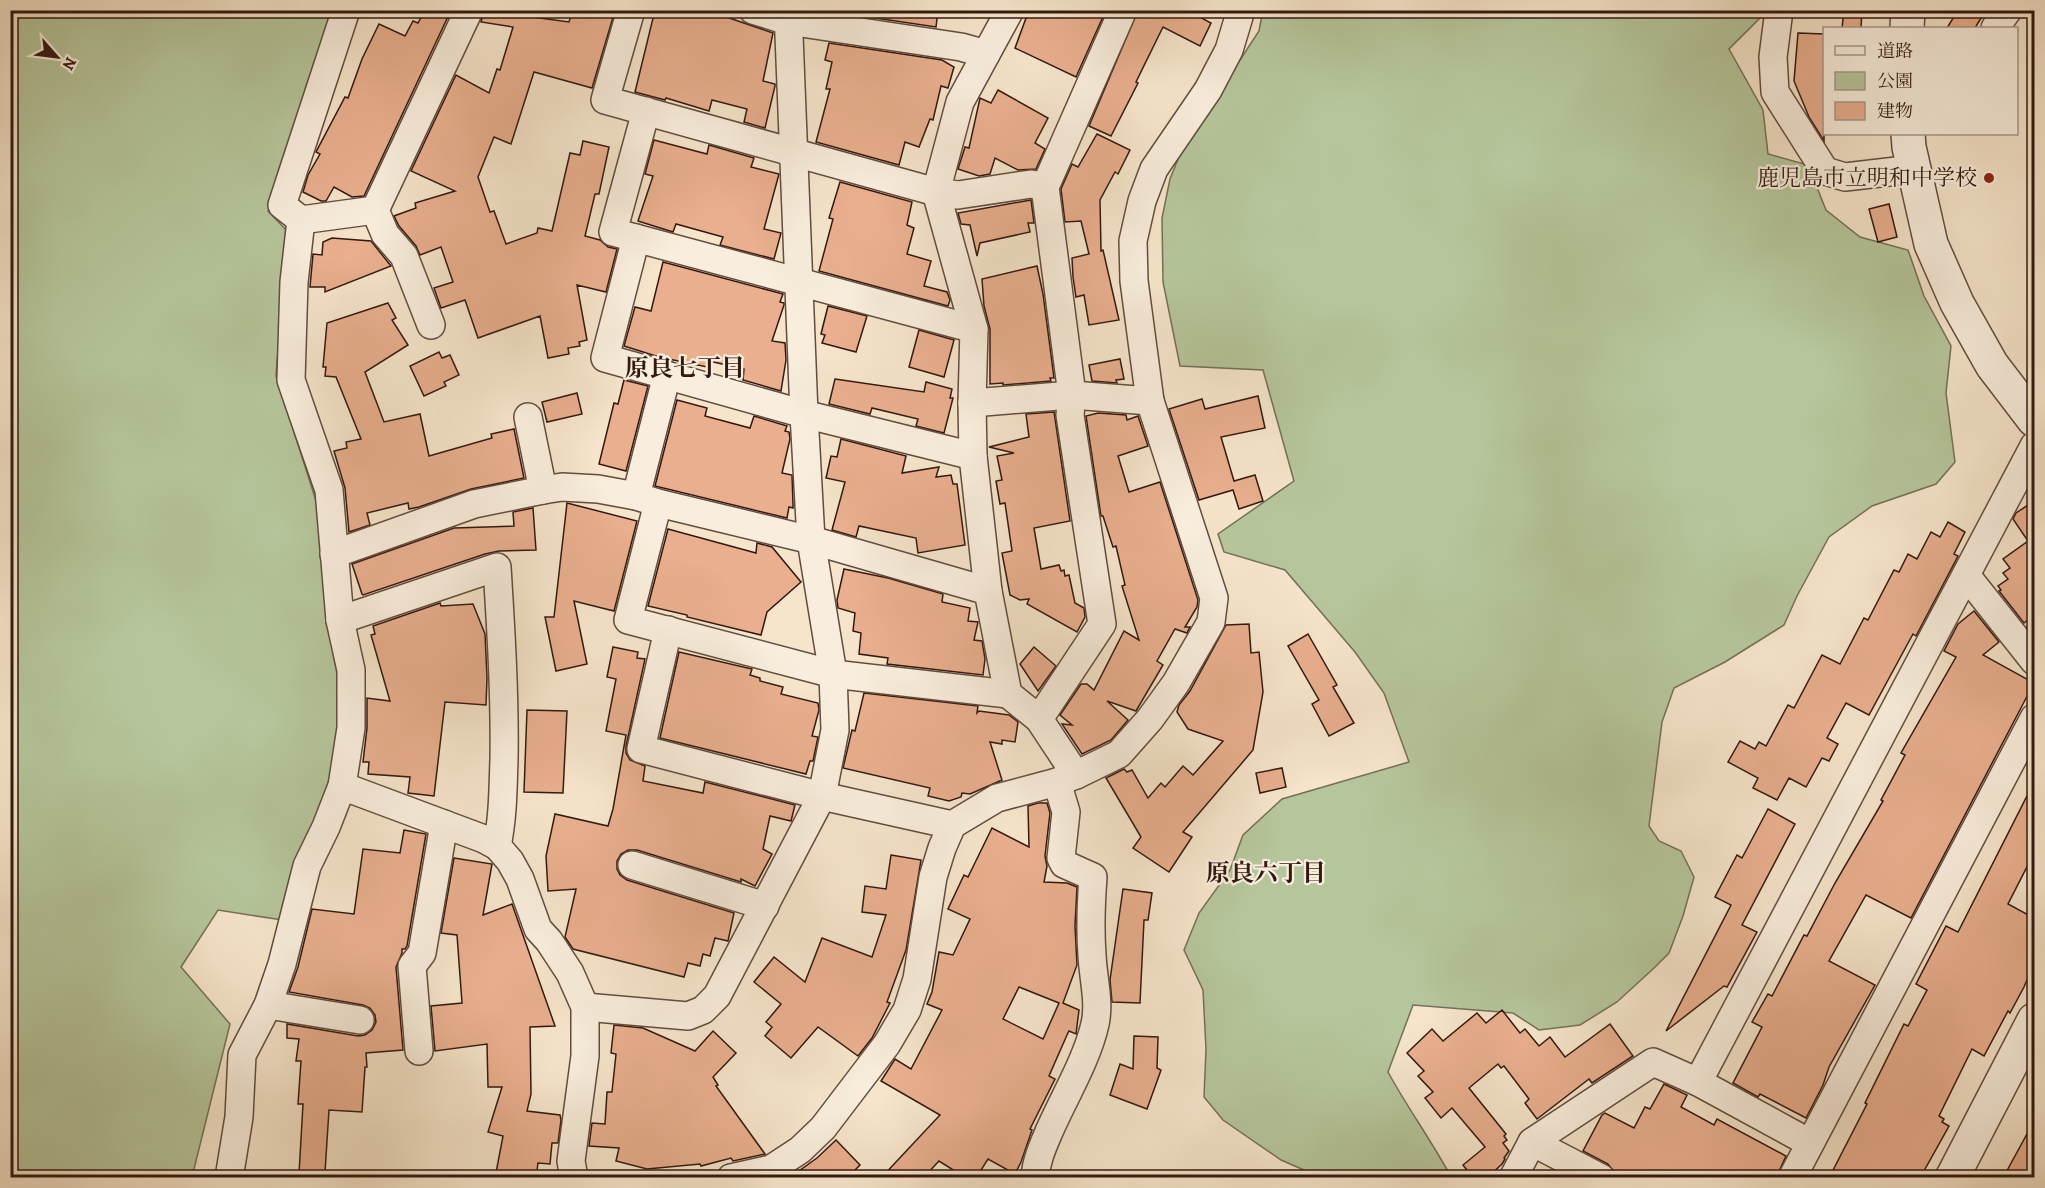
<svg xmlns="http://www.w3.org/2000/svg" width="2045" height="1188" font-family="Alegreya,'Noto Serif JP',serif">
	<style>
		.green { fill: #b6c69c; stroke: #747056; stroke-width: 1.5 }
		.building { fill: #e9af8e; stroke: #321910; stroke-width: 1.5; fill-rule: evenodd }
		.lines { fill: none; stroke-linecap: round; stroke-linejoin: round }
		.minor-casing { stroke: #634c3f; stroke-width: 30 }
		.tertiary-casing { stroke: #634c3f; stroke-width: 36 }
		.minor { stroke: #f9eedd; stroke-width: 27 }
		.tertiary { stroke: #f9eedd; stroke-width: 33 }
		.poi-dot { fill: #8f2418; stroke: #f9eedd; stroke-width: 2 }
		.labels { text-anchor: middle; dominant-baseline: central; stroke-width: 4.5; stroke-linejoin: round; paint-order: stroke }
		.poi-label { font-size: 22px; fill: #321910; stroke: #f9eedd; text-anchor: end }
		.neighbourhood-label { font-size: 24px; font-weight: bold; fill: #321910; stroke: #f9eedd }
	</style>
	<rect width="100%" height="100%" fill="#f6e5cb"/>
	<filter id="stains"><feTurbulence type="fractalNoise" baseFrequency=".00333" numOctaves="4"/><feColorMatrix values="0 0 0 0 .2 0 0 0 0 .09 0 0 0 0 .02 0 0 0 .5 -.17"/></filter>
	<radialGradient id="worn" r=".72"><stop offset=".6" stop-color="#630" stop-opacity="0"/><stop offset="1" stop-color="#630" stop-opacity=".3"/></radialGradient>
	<g class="green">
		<path d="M1263 10 1767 11 1729 49 1763 110 1768 154 1808 165 1826 210 1860 237 1908 250 1924 296 1951 346 1946 393 1955 462 1936 484 1872 506 1829 537 1797 596 1784 625 1725 662 1674 688 1662 722 1649 826 1659 841 1681 851 1694 877 1683 916 1669 953 1653 969 1617 1002 1580 1025 1539 1030 1513 1013 1413 1005 1388 1072C1407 1107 1431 1140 1450 1175V1177H1320L1281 1160 1223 1120 1204 1097 1206 1049 1203 990 1184 950 1199 913 1230 870 1243 835 1282 799 1409 762 1384 693 1355 652 1285 570 1224 552 1218 534 1294 481 1263 370 1180 366 1163 282 1162 218 1170 179 1183 147 1259 31Z"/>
		<path d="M10 11H335L293 150 268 211 287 231 276 376 318 507 328 626 339 683 341 734 327 796 282 920 218 910 181 967 230 1024 192 1177H11Z"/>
	</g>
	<g class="building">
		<path d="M425 10H451L364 196 352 197 334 187 326 201H321L303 192 308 175 320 154 316 152 345 97 348 98 362 59 379 24 405 36 413 21 418 23Z"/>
		<path d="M484 10H534L533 17 569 22 573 10H602L614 14 592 88 534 72 511 144 494 137 478 177 490 212 494 211 506 244 537 233 538 228 552 231 570 153 580 155 583 141 609 147 599 194H595L585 236 600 240 608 247 617 249 606 292 577 285 587 340 579 342 580 346 568 348 569 354 548 358 540 316 478 338 465 300 441 308 434 288 453 282 441 247 420 255 416 246 399 226 394 216 416 208 415 203 455 191 411 171 456 75 489 93 497 69 500 70 513 27 481 22Z"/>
		<path d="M655 10H706L773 33 763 81 775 84V86L765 128 744 122 747 109 712 100 709 111 666 98 665 100 635 92Z"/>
		<path d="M835 10H938L936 27 835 12Z"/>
		<path d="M1029 10H1106L1076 77 1015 48Z"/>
		<path d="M1138 10H1187L1211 23 1200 46 1163 27 1136 82 1138 83 1111 136 1089 126Z"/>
		<path d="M1844 10H1862L1861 28H1842Z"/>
		<path d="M1958 10H1986L1975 28H1947Z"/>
		<path d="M1798 33 1824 34V141L1809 117 1794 81Z"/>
		<path d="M829 43 942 60 954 67 948 88 941 86 933 120 930 119 919 147 905 142 899 165 816 142 830 89H826L832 62 825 60Z"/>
		<path d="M998 90 1048 118 1035 143 1045 149 1036 169 1018 170 995 158 990 174 979 176 958 169 965 147 969 148 980 98 991 103Z"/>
		<path d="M1097 134 1130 150 1118 174 1115 172 1100 200 1101 251 1103 250 1119 320 1089 325 1084 295 1076 297 1073 277 1072 258 1089 254 1081 221 1065 222 1061 189 1072 164 1078 167Z"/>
		<path d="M654 140 707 154 709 145 754 158 751 167 779 174 764 229 781 233 774 259 720 245 723 237 676 224 673 232 638 221 653 176 645 174Z"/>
		<path d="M840 182 912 202 907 225 914 228 907 254 931 261 924 286 947 292 950 300 948 306 819 271 833 219 829 218Z"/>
		<path d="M1031 200 1034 223H1028L1030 232 980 243 977 256 970 225 961 224 958 213Z"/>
		<path d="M1889 204 1897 237 1878 242 1869 209Z"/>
		<path d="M332 238 371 241 391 266 325 292V287H310L313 254 322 255 323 242Z"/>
		<path d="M663 262 783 294 780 302 784 303V305L772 341 785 343 786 360 781 391 743 380 744 369 709 361 707 367 659 357 624 346 635 307 651 311Z"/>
		<path d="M1037 266 1043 294 1054 378H1050L1051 381 1003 385V383L990 384V329L984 306 982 279Z"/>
		<path d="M388 303 396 318 392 320 408 345 365 372 384 422 420 414 429 456 492 438 491 434 514 429 524 478 471 489 419 507 409 509 408 503 367 513 370 525 349 532 345 488 334 451 347 448 346 442 361 439 336 377 325 376 326 367H323L327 323Z"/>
		<path d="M828 306 867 316 856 352 822 343 825 335 821 334Z"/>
		<path d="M919 330 954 340 944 377 909 367Z"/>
		<path d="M439 352 442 358 450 355 459 375 444 382 446 386 424 396 410 366Z"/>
		<path d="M1120 359 1124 379 1116 380 1117 383 1092 381 1089 365Z"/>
		<path d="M835 379 924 392 926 382 952 389 950 398H953L944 433 916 426 918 419 872 408 870 414 829 404Z"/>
		<path d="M624 380 648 386 626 471 599 464 614 403 618 404Z"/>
		<path d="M577 393 582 414 547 422 542 402Z"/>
		<path d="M1258 396 1265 428 1221 437 1234 481 1255 475 1263 501 1239 509 1233 490 1199 500 1169 409 1202 399 1205 409Z"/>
		<path d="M677 400 707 408 705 416 750 428 754 416 787 426 785 431 789 432 790 439 782 473 792 475 793 504V508L789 507 787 518 655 486Z"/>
		<path d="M1054 412 1070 521 1034 528 1041 569 1059 565 1061 571 1064 570 1065 576 1069 575 1075 603 1084 608 1085 617 1077 632 1027 604 1029 599 1020 600 1010 595 1002 553 1012 551 1005 503 1000 504 996 481 1002 480 997 456 1014 453 989 447 1029 437 1026 414Z"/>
		<path d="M1098 413 1126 415 1127 420 1138 416 1148 446 1118 456 1129 492 1160 482 1198 600 1197 607 1185 627H1190L1187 633 1175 629 1157 661 1163 665 1136 711 1107 701 1128 720 1111 740 1082 754 1062 724 1072 725 1060 715 1081 684H1087L1094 690 1124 631 1139 640 1122 586 1125 585 1116 546 1113 547 1103 516H1101L1086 416Z"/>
		<path d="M841 439 906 456 902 473 939 467 936 477 951 475 953 484H957L965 545 918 553 916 538 859 526 856 537 832 530 845 482 826 478 831 456 837 457Z"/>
		<path d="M2034 501V615L2024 623 1999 591 2001 590 1998 586 2008 579 2003 573 2010 568 2003 559 2028 541 2013 519 2016 513Z"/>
		<path d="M567 503 637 521 614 611 574 601 587 664 556 671 545 617H554Z"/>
		<path d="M533 508 536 550 499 551 485 554 363 595 362 594 352 564 454 528 514 526 513 512Z"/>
		<path d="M1948 522 1965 532 1954 554 1958 556 1916 636 1913 634 1869 715 1846 703 1827 738 1838 744 1829 761 1822 758 1806 787 1789 778 1777 800 1753 788 1758 778 1728 762 1740 741 1755 749 1759 742 1766 746 1788 705 1794 708 1822 655 1840 664 1864 618 1868 620 1894 570 1899 572 1908 554 1917 559 1931 532 1940 537Z"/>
		<path d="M668 529 756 553 757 543 772 547 801 582 767 612 761 635 687 617V615L648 606Z"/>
		<path d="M844 569 888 578 943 594 942 602 970 608 968 621 978 622 974 640 982 641 985 659 983 675 887 664 888 658 859 654 861 633 853 631 855 613 838 608 837 600Z"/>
		<path d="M440 603 441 606 473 604 485 634 487 678 486 705 445 702 434 796 408 793 410 777 368 774 369 762H363L367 728V698L390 701 371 635 375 634 373 626Z"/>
		<path d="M1974 611 1999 642 1983 655 2034 683 1911 918 1866 895 1829 961 1875 985 1829 1067 1823 1085 1806 1118 1760 1094 1758 1097 1733 1083 1762 1027 1752 1022 1768 994 1772 996 1804 935 1807 936 1835 883 1883 801 1881 800 1905 755 1901 753 1956 657 1944 651 1958 624Z"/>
		<path d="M1249 624 1251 653 1259 652 1263 692 1253 750 1183 832 1192 837 1169 872 1133 848 1141 837 1106 778 1124 769 1127 772 1132 770 1148 798 1161 783 1165 787 1183 766 1193 775 1223 741 1188 729 1177 712 1179 705 1190 691 1226 625Z"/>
		<path d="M1308 634 1337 685 1333 687 1354 723 1329 736 1312 704 1319 700 1288 646Z"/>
		<path d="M613 647 638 652 637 658 645 659 626 746V753L630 760 645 766 643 781 703 793 705 782 795 805 791 821 770 816 763 849 772 854 755 886 741 879V882L637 850H628L621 854 617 861V869L620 875 627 880 734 913 728 941 715 938 710 956 703 954 700 966 688 963 684 977 573 949 565 937 576 889 548 891 546 856 555 814 608 826 613 809 626 735 606 731 616 679 607 677Z"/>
		<path d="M1034 647 1056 666 1038 691 1020 664Z"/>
		<path d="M679 652 752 669 750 675 760 678V681L783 687 781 694 818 703 819 710 812 736 818 737 813 761H810L806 774 660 738Z"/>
		<path d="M864 693 978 706 977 713 979 711 1009 715 1018 722 1015 742 1002 740V744L990 742 1002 780 970 794 962 793 961 797 949 801 928 796 930 788 843 768 852 730 855 731Z"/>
		<path d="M527 710 567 711 563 793 524 792Z"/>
		<path d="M1282 768 1286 787 1260 793 1256 773Z"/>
		<path d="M2034 782V853L2008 904 2034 918V964L2024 987 2010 1013 2008 1011 1984 1056 1972 1049 1939 1116 1944 1119 1942 1122 1949 1126 1920 1178H1829L1867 1104 1865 1103 1904 1024 1908 1026 1927 990 1916 984 1946 926 1958 932Z"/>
		<path d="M1038 803H1047L1050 813 1045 856 1047 866 1044 882 1067 883 1077 887 1075 926 1077 965 1063 1003 1079 1010 1076 1034 1069 1031 1067 1035 1049 1076 1055 1079 1030 1129 1032 1130 1021 1162 1015 1174 988 1159 976 1178H966L939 1161 923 1178H881L940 1115 881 1081 895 1059 911 1069 942 1010 927 1004 932 992 939 952 953 955 970 919 948 909 964 875 968 877 992 828 1029 847 1028 806ZM1019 987 1059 1003 1043 1039 1003 1019Z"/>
		<path d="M1768 809 1795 824 1742 925 1757 932 1727 987 1724 986 1666 1031 1731 905 1715 897 1737 855 1742 858Z"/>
		<path d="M404 830 426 834 407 946 405 949H402V953L396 967 403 1050 366 1053 367 1067H365L362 1112 329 1110 325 1172 299 1174 303 1104H298L301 1061H296L299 1039 287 1038V1024L358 1036 365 1035 372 1030 376 1022 375 1015 370 1008 363 1005 289 992 298 967 312 909 354 914 363 849 400 853Z"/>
		<path d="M891 855 921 860 906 950 887 1002 890 1003 872 1038 858 1056 818 1027 791 1058 765 1036 772 1027 766 1022 781 1004 754 982 774 957 805 982 822 938 872 957 886 915 862 912 865 886 886 889Z"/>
		<path d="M454 858 492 864 483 915 512 904 555 1026 530 1027 531 1094 527 1111 560 1115 561 1120 558 1143H552L550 1164 538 1163 536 1178H495L503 1136 488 1132 502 1087H488L487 1044 435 1051 431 1006 462 1003 457 935 441 933Z"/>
		<path d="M1123 889 1152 893 1148 920H1144L1140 1003 1112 1002 1110 980Z"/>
		<path d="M1502 1010 1520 1033 1525 1029 1539 1046 1550 1037 1565 1057 1610 1024 1633 1056 1592 1083 1589 1079 1537 1119 1525 1103 1529 1099 1504 1066 1501 1068 1498 1064 1469 1088 1506 1134 1504 1136 1507 1140 1503 1143 1509 1151 1504 1158 1505 1159 1502 1164 1487 1178H1473L1463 1165 1485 1147 1452 1108 1441 1118 1425 1098 1433 1092 1418 1076 1424 1071 1407 1053 1432 1029 1443 1041 1477 1013 1486 1023Z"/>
		<path d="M614 1025 643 1028 695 1051 713 1031 736 1053 713 1077 718 1085 716 1086 765 1154 733 1161 731 1158 701 1166 700 1164 647 1169 616 1161 619 1148 589 1146 592 1123 605 1124 607 1092H612L616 1054 611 1053Z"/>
		<path d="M1134 1036 1158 1037 1157 1068 1161 1070 1147 1109 1110 1095 1120 1064 1133 1069Z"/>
		<path d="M1664 1084 1687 1095 1681 1107 1714 1125 1717 1119 1786 1156 1776 1178H1624L1615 1173 1608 1164 1583 1151 1602 1115 1605 1113 1634 1128 1645 1107 1650 1109Z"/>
		<path d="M2034 1121V1178H2003Z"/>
		<path d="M836 1140 860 1165 847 1178H789L817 1158Z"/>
	</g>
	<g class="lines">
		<defs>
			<g id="minor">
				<path d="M346 10 282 205 301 220 375 210 469 10"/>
				<path d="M631 10 605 100 936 192 958 195 1031 184 1045 187"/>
				<path d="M753 10 788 21 961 47 986 54"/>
				<path d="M1010 10 960 102 936 192 974 329 972 403 973 456 988 591 1008 694 1039 719 1076 775"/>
				<path d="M1779 10 1773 57 1775 92 1825 171 1845 177 1914 169"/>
				<path d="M1995 28 2008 10"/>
				<path d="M646 111 613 232 974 329"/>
				<path d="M375 210 385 234 404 256 431 325"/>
				<path d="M636 238 605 358 804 414 973 456"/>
				<path d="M972 403 1072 395 1150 401"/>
				<path d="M528 417 543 490"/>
				<path d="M636 496 667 375"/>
				<path d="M658 503 628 620 833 674 1008 694"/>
				<path d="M334 554 474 504 543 490 562 487 598 489 636 496 658 503 811 540 988 591"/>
				<path d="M1966 575 2034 661"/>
				<path d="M340 620 497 567C501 631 505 695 504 759 503 789 503 817 497 846"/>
				<path d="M668 630 641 749 822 796 952 825"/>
				<path d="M1039 719 1102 624 1070 415 1072 395 1045 187 1123 10"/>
				<path d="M342 786 484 839 497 846 510 861 520 879 538 929 549 941 570 973 585 1007V1056L571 1161 574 1178"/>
				<path d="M632 865 765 906"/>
				<path d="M268 1005 360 1020"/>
				<path d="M585 1007 688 1016 703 1010 717 996 822 796 835 730 833 674 811 540 804 414 788 10"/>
				<path d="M419 1051 412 966 422 953 444 824"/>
				<path d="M1698 1082 2034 446"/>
				<path d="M1532 1142 1601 1178"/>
				<path d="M229 1178 239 1117 242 1055 268 1005 282 964 307 866 326 827 342 786 351 728V670L340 620 329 490 291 380 294 282 301 220"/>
				<path d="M731 1178 771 1169 800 1150 823 1128 887 1044 907 1010 917 979 933 877 942 848 952 825 997 798 1057 782 1076 775 1119 754 1150 719 1176 683 1211 622 1214 598 1150 401 1134 281 1133 241 1142 201 1154 169 1208 90 1229 50 1241 10"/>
				<path d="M1035 1178C1036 1162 1042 1148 1048 1134 1063 1099 1087 1060 1095 1024 1100 1002 1093 978 1092 955 1090 929 1091 903 1093 877L1064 864 1061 858 1066 812 1057 782"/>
				<path d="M1513 1178 1532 1142 1653 1062 1698 1082 1810 1143"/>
				<path d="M1792 1178 2034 718"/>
			</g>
			<g id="tertiary">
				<path d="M1907 28 1908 10"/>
				<path d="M1908 134 1909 147 1931 244 1957 303 1992 365 2034 420"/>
				<path d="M1952 1178 2034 1020"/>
			</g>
		</defs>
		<use href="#minor" class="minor-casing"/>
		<use href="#tertiary" class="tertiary-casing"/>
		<use href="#minor" class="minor"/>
		<use href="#tertiary" class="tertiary"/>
	</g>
	<circle class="poi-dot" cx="1989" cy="178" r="6"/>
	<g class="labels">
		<g class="poi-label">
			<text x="1977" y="178">鹿児島市立明和中学校</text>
		</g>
		<g class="neighbourhood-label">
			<text x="685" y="368">原良七丁目</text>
			<text x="1266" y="873">原良六丁目</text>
		</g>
	</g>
	<rect width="2045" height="1188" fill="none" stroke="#f6e5cb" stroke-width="36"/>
	<rect x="12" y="12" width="2021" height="1164" fill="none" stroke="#321910" stroke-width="3"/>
	<rect x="18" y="18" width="2009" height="1152" fill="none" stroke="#321910" stroke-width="1.5"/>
	<rect x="1823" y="27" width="195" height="108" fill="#f9eedd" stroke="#a9998b" stroke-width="1.5"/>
	<rect x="1835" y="46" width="30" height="9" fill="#f9eedd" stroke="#a9998b" stroke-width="1.5"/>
	<text x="1877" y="57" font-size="18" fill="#321910">道路</text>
	<rect x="1835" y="72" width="30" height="18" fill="#b6c69c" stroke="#a9998b" stroke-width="1.5"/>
	<text x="1877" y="87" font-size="18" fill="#321910">公園</text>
	<rect x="1835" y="102" width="30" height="18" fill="#e9af8e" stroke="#a9998b" stroke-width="1.5"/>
	<text x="1877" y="117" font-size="18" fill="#321910">建物</text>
	<g transform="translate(57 57) rotate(118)" stroke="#f9eedd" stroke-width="4.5" paint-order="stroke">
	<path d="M0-4.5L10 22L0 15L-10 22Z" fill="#321910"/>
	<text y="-9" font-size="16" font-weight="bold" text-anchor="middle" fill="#321910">N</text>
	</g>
	<rect width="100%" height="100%" filter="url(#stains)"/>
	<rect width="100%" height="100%" fill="url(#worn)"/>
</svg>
